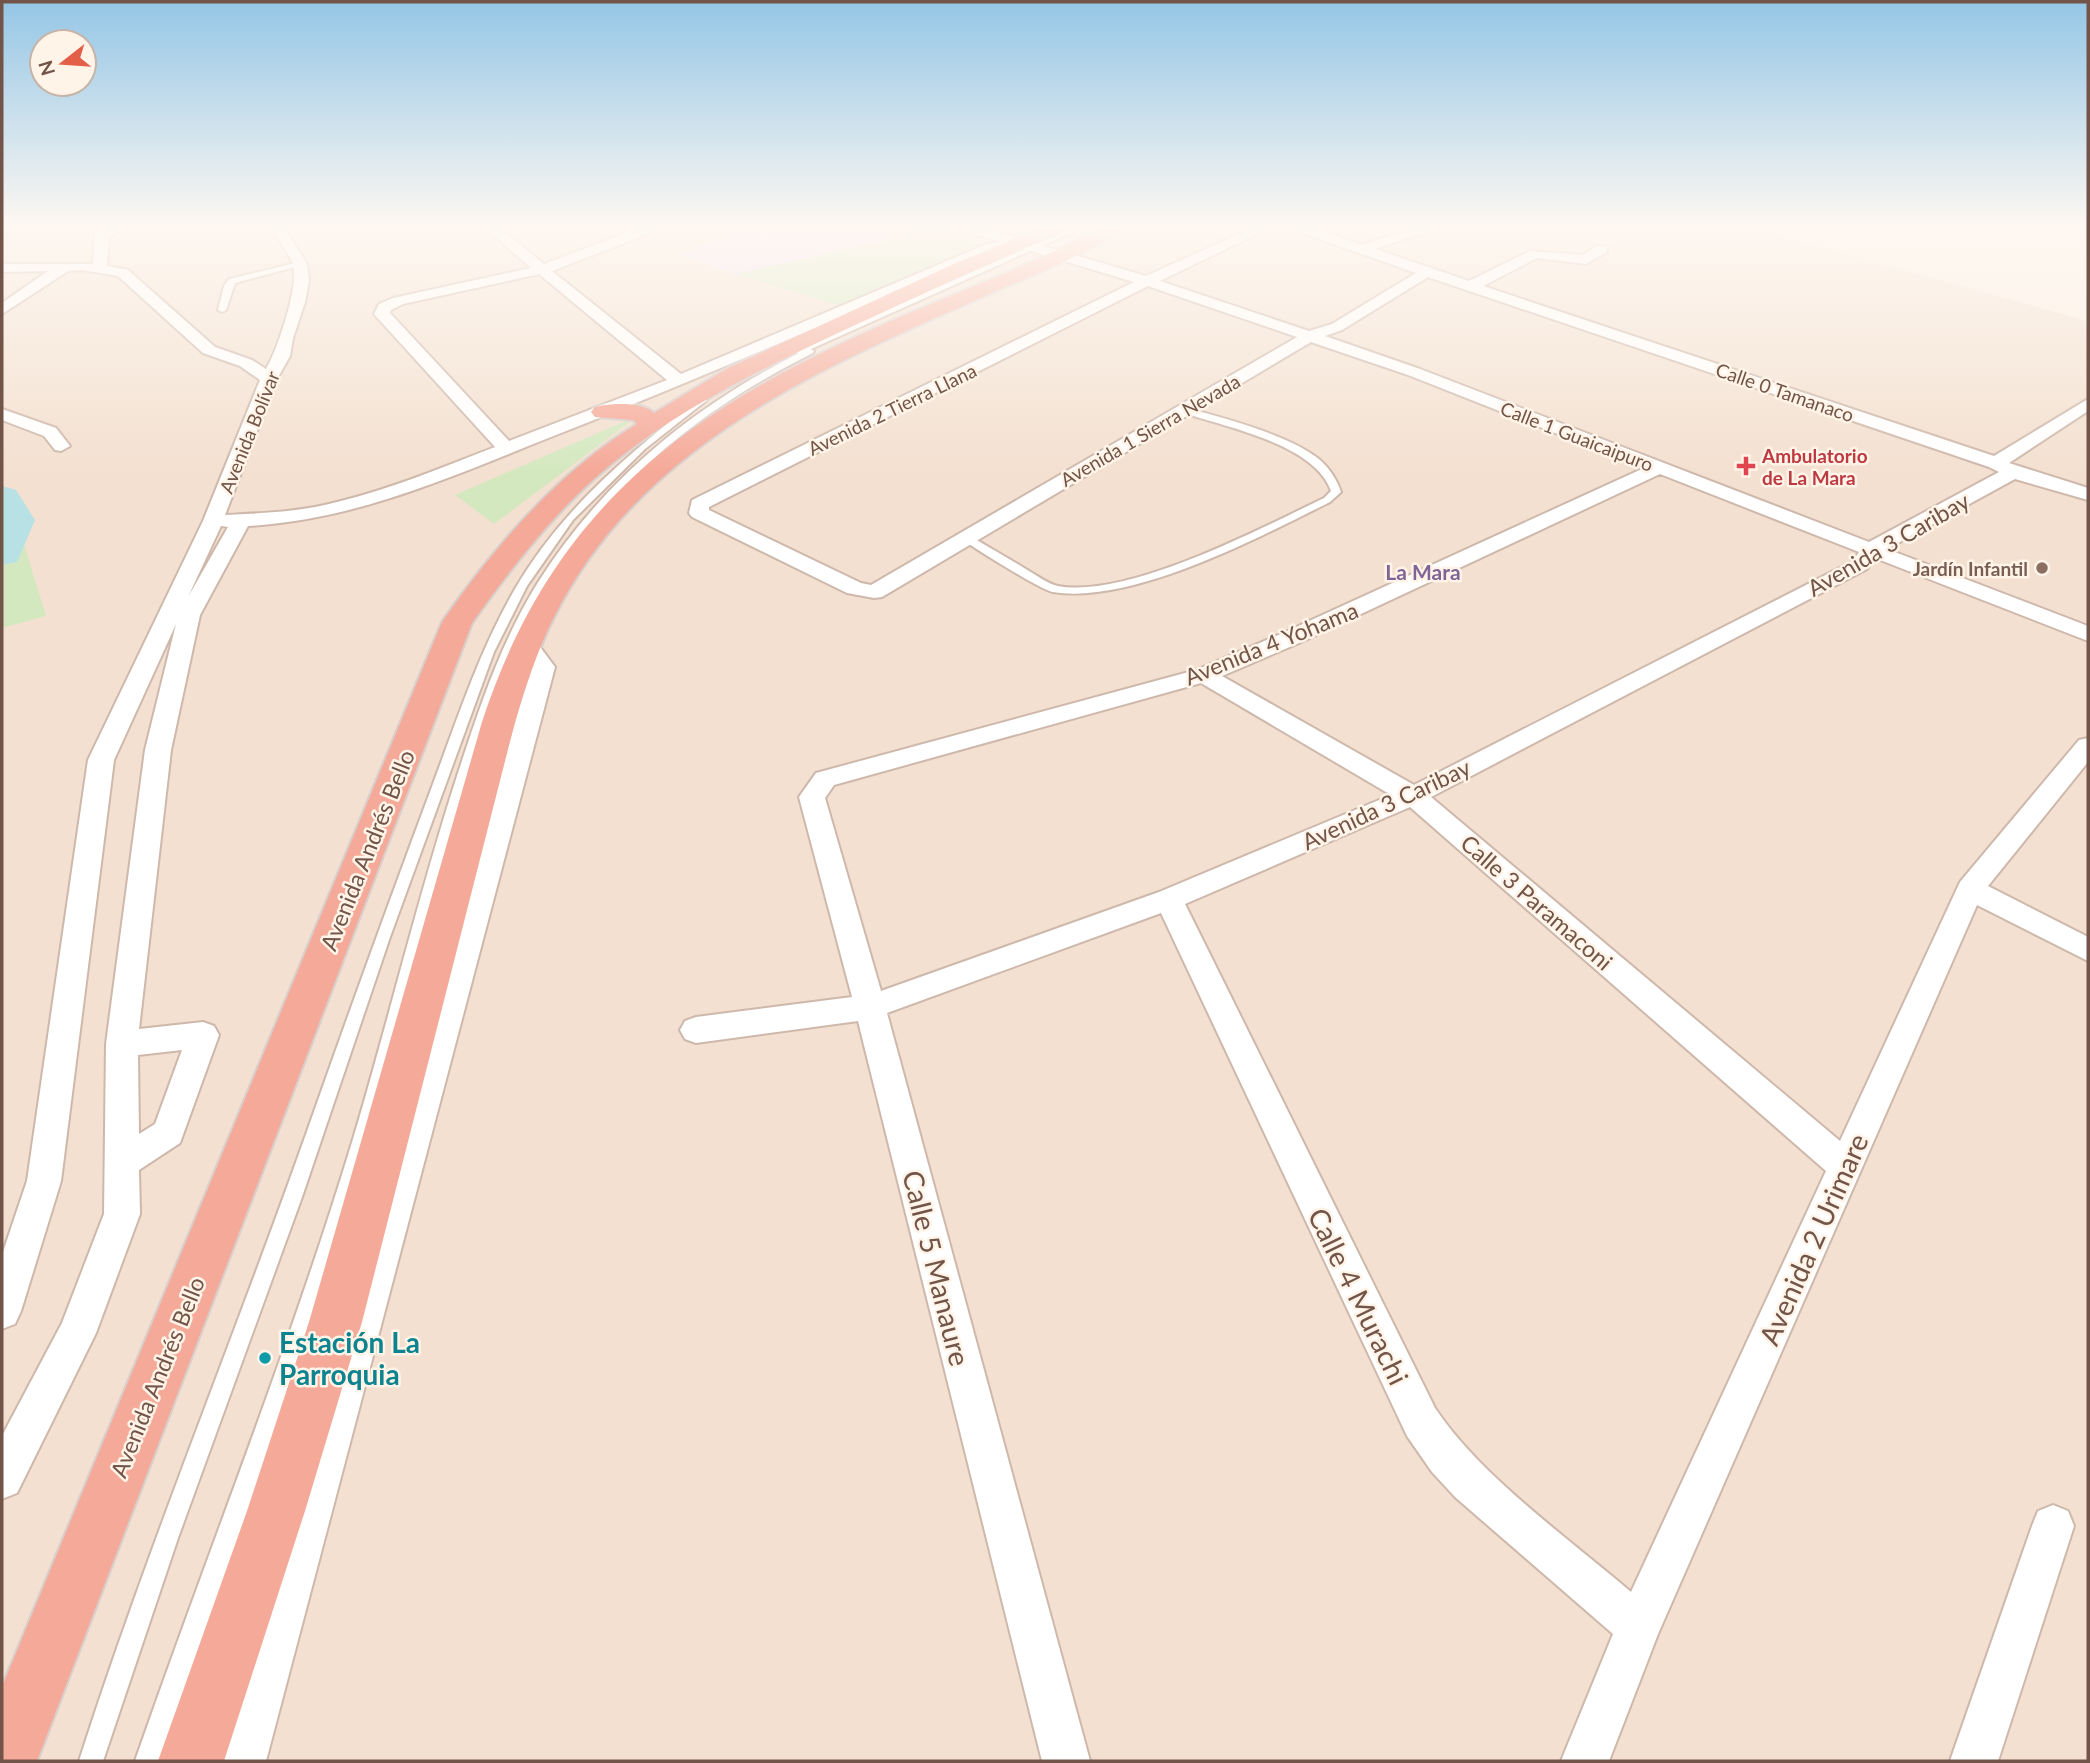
<svg xmlns="http://www.w3.org/2000/svg" width="2090" height="1763" font-family="Lato,sans-serif">
	<style>
		.residential { fill: #f3e0d0 }
		.education { fill: #ecdef8 }
		.green { fill: #d4e8c0 }
		.lines { fill: none; stroke-linecap: round; stroke-linejoin: round }
		.river { fill: #b7e1e4; fill-rule: evenodd }
		.lane-casing { stroke: #ceb8ab; stroke-width: 4 }
		.street-casing { stroke: #ceb8ab; stroke-width: 4 }
		.highway-casing { stroke: #d8cfcc; stroke-width: 4 }
		.lane { fill: #fff; fill-rule: evenodd }
		.street { fill: #fff; fill-rule: evenodd }
		.highway { fill: #f5aa99; fill-rule: evenodd }
		.health-dot { fill: #e0444e; stroke: #fff4e7; stroke-width: 2.5 }
		.education-dot { fill: #8d6e63; stroke: #fff4e7; stroke-width: 2.5 }
		.culture-dot { fill: #0f9aa8; stroke: #fff4e7; stroke-width: 2.5 }
		.labels { text-anchor: middle; dominant-baseline: central; stroke-width: 5; stroke-linejoin: round; paint-order: stroke }
		.far-street-label { font-size: 19px; fill: #725449; stroke: #fff4e7 }
		.far-health-label { font-size: 19px; font-weight: bold; fill: #be3a42; stroke: #fff4e7; text-anchor: start }
		.far-education-label { font-size: 19px; font-weight: bold; fill: #785e54; stroke: #fff4e7; text-anchor: end }
		.far-quarter-label { font-size: 21px; font-weight: bold; fill: #816496; stroke: #fff4e7 }
		.street-label { font-size: 23px; fill: #725449; stroke: #fff4e7 }
		.near-street-label { font-size: 28px; fill: #725449; stroke: #fff4e7 }
		.near-culture-label { font-size: 28px; font-weight: bold; fill: #0d838f; stroke: #fff4e7; text-anchor: start }
	</style>
	<rect width="100%" height="100%" fill="#fcefe1"/>
	<path class="residential" d="M2 226H1745L2088 321V1761H2Z"/>
	<path class="education" d="M750 226H933L904 236 736 274 679 254Z"/>
	<g class="green">
		<path d="M933 226H945L1000 239 841 306 736 274 904 236Z"/>
		<path d="M639 415 494 524 455 495Z"/>
		<path d="M2 498 11 502 46 616 2 628Z"/>
	</g>
	<g class="lines">
		<path class="river" d="M2 486 16 490 35 520 17 562 2 565Z"/>
		<defs>
			<g id="lane">
				<path d="M1078 226H1086L811 349 814 351 813 353C702 409 617 476 550 581 510 643 490 712 468 781 432 899 404 1019 370 1137 310 1348 233 1555 159 1761H135C207 1554 289 1350 353 1139 389 1019 418 896 457 776 479 709 500 644 537 584 601 482 692 407 799 353H796V349Z"/>
				<path d="M300 262 302 265 235 283 226 310 222 312 218 310 224 286 229 279Z"/>
				<path d="M700 398 707 400 645 449 573 520 527 586 494 652 390 937 302 1197 178 1538 103 1761H79C148 1546 235 1336 310 1123 349 1012 389 902 430 792 456 723 478 653 515 589 560 511 630 452 700 398Z"/>
				<path d="M1184 407C1223 418 1290 435 1320 460 1330 469 1337 480 1341 492L1330 502C1260 537 1132 605 1053 592 1043 591 970 546 961 538L970 536C990 548 1010 559 1029 571 1038 576 1048 584 1058 586 1126 599 1260 529 1324 498L1331 491C1315 444 1225 427 1181 412V408Z"/>
			</g>
			<g id="street">
				<path d="M112 226H129L109 237 107 266 128 270 215 347 252 360 266 369C277 351 300 284 293 264 288 251 277 238 271 226H283L307 264 309 281 305 302 293 338 290 356 277 379 225 515C263 513 301 512 337 502 391 489 443 467 495 447L374 314 379 304 393 298 531 268 483 226H497L544 264 645 226H662L661 229 552 271 681 374 987 244 1001 242 958 229 957 226H976L1146 276 1257 226H1273L1160 281 1309 331 1332 324 1416 273 1291 229 1290 226H1308L1362 245 1418 226H1436L1435 229 1375 249 1469 281 1530 251 1583 255 1597 246H1607V252L1586 264 1537 258 1483 286 1994 456 2088 399V411L2009 463 2088 488V500L2015 479 1887 549 2088 626V641L1875 558 1867 569 1431 797 1840 1141 1960 882 2079 740 2088 738V762L1988 886 2088 937V961L1977 905 1658 1634 1609 1761H1561L1613 1634 1455 1497 1432 1472 1407 1436 1161 913 887 1013 1090 1761H1042L858 1021 696 1043 685 1039 680 1030 685 1021 696 1017 852 997 799 797 816 773 1196 670 1283 633 1644 468 1408 375 1311 342 882 597 874 598 847 593 692 517 689 513 692 500 1134 282 1018 247 995 251C848 314 701 378 551 437 453 476 356 520 248 526L200 615 171 750 139 1029 203 1022 214 1026 219 1035 180 1143 139 1170 140 1214 96 1333 17 1493 2 1499V1436L62 1323 104 1214 106 1044 145 750 176 624 114 760 61 1181 21 1311 15 1324 2 1329V1255L27 1181 88 760 203 521 260 380 240 366 203 353 118 276 83 270 68 271 2 314V303L48 271 2 272V264H93L95 235ZM539 274 667 380 509 441 390 313 391 310 403 304ZM1428 277 1989 467 1999 472 1869 542 1420 369 1325 336 1342 330ZM1148 286 1297 337 871 585 861 583 709 510V507ZM1660 474 1859 552 1853 561 1414 785 1222 676 1299 643ZM221 526 228 527 188 597ZM1201 683 1391 795 1159 892 881 991 825 798 834 785ZM1410 807 1826 1171 1631 1592C1567 1537 1481 1477 1435 1408L1185 904ZM182 1050 155 1124 139 1134 138 1055Z"/>
				<path d="M2 409 56 428 70 446 61 451 55 450 44 436 2 420Z"/>
				<path d="M526 637 534 639 555 667 266 1761H218L531 667 515 644 518 639Z"/>
				<path d="M2053 1505 2068 1511 2074 1526 1998 1761H1950L2032 1526 2038 1511Z"/>
			</g>
			<g id="highway">
				<path d="M1046 226H1070L1067 230C991 262 916 297 840 332 755 372 666 415 595 478 548 520 509 571 472 623L37 1761H2V1687L442 622C494 547 558 472 637 424L633 420 595 417 591 412 595 407C610 403 642 401 654 413L728 368 956 263Z"/>
				<path d="M1103 226H1125C1109 246 1011 284 983 297 818 369 639 446 554 617 537 651 526 686 515 722L362 1322 305 1511 224 1761H158L247 1511 309 1322 482 722C554 501 696 405 900 317 968 288 1039 262 1103 226Z"/>
			</g>
		</defs>
		<use href="#lane" class="lane-casing"/>
		<use href="#street" class="street-casing"/>
		<use href="#highway" class="highway-casing"/>
		<use href="#lane" class="lane"/>
		<use href="#street" class="street"/>
		<use href="#highway" class="highway"/>
	</g>
	<linearGradient id="sky" x2="0" y2="1"><stop stop-color="#94c6e6"/><stop offset="0.48" stop-color="#fef8f2"/><stop offset="1" stop-color="#fef8f2" stop-opacity="0"/></linearGradient>
	<rect width="2090" height="472" fill="url(#sky)"/>
	<path class="health-dot" d="M1742.5 455.5h7v7h7v7h-7v7h-7v-7h-7v-7h7z"/>
	<circle class="education-dot" cx="2042" cy="568" r="7"/>
	<circle class="culture-dot" cx="265" cy="1358" r="7"/>
	<g class="labels">
		<g class="far-street-label">
			<text transform="translate(1785 392) rotate(19)">Calle 0 Tamanaco</text>
			<text transform="translate(892 409) rotate(-26)">Avenida 2 Tierra Llana</text>
			<text transform="translate(1150 430) rotate(-30)">Avenida 1 Sierra Nevada</text>
			<text transform="translate(249 432) rotate(-68)">Avenida Bolívar</text>
			<text transform="translate(1577 436) rotate(21)">Calle 1 Guaicaipuro</text>
		</g>
		<g class="far-health-label">
			<text x="1762" y="455">Ambulatorio<tspan x="1762" dy="22">de La Mara</tspan></text>
		</g>
		<g class="far-education-label">
			<text x="2028" y="568">Jardín Infantil</text>
		</g>
		<g class="far-quarter-label">
			<text x="1423" y="571">La Mara</text>
		</g>
		<g class="street-label">
			<text transform="translate(1888 544) rotate(-30)">Avenida 3 Caribay</text>
			<text transform="translate(1271 643) rotate(-22)">Avenida 4 Yohama</text>
			<text transform="translate(1386 804) rotate(-25)">Avenida 3 Caribay</text>
			<text transform="translate(367 850) rotate(-68)">Avenida Andrés Bello</text>
			<text transform="translate(1537 902) rotate(41)">Calle 3 Paramaconi</text>
			<text transform="translate(157 1377) rotate(-68)">Avenida Andrés Bello</text>
		</g>
		<g class="near-street-label">
			<text transform="translate(1813 1239) rotate(-66)">Avenida 2 Urimare</text>
			<text transform="translate(937 1268) rotate(76)">Calle 5 Manaure</text>
			<text transform="translate(1359 1296) rotate(64)">Calle 4 Murachi</text>
		</g>
		<g class="near-culture-label">
			<text x="279" y="1342">Estación La<tspan x="279" dy="32">Parroquia</tspan></text>
		</g>
	</g>
	<rect width="2090" height="1763" fill="none" stroke="#725449" stroke-width="7"/>
	<g transform="translate(63 63) rotate(253)"><circle r="33" fill="#fff4e7" stroke="#c7b4a8" stroke-width="2"/>
	<path d="M0-5L12 26L0 18L-12 26Z" fill="#e45f48"/>
	<text y="-10" font-size="19" font-weight="bold" text-anchor="middle" fill="#725449">N</text>
	</g>
</svg>
